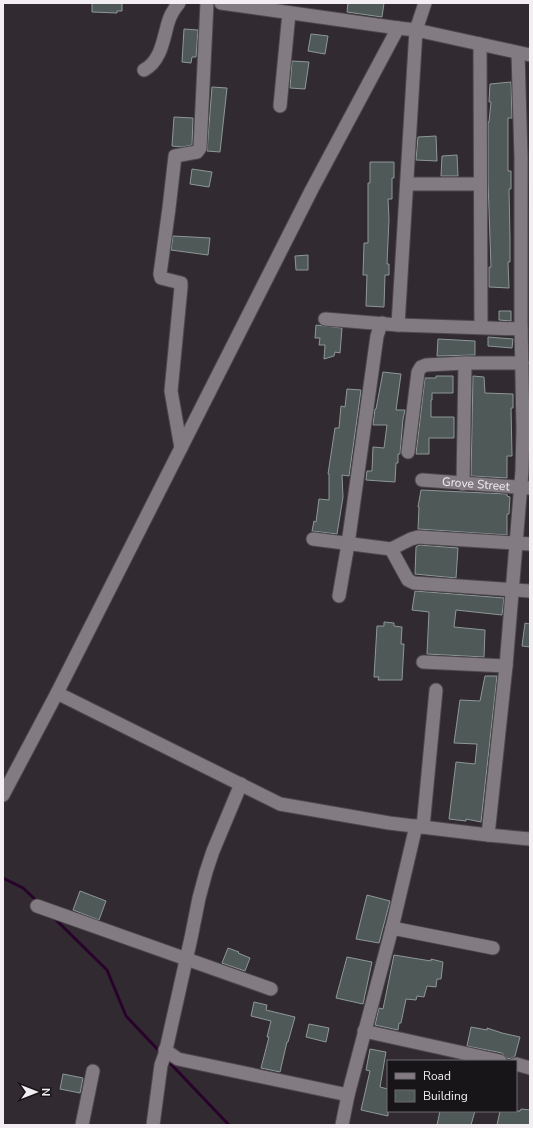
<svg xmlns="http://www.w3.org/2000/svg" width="533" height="1128" font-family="'Nunito Sans',sans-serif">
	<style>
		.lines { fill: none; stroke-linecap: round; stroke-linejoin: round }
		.stream { stroke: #28022a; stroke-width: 3 }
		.building { fill: #4f5957; stroke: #8d9896 }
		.minor-casing { stroke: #4d484d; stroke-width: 15 }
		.minor { stroke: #827b82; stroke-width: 13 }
		.labels { text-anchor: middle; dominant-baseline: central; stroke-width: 3; stroke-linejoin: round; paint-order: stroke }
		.street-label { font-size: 12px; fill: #f2eef2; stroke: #171517 }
	</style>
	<rect width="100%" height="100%" fill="#312b31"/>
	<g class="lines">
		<g class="stream">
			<path d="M3 878 23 888 37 901"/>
			<path d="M53 917 107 970 126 1016 161 1053"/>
			<path d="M167 1060 229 1125"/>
		</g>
	</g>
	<g class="building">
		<path d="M92 3H122V11H117V13L92 12Z"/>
		<path d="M348 3H384L382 17 347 12Z"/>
		<path d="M184 29 198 30 196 57H192L191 63 182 62Z"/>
		<path d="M311 34 328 36 325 54 308 51Z"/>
		<path d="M292 61 309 62 305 89 290 88Z"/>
		<path d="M511 82 512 118H508V171H511V189H509L510 239V262H508L509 288 489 287V267H491L488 181V122H489L491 102H489L490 84Z"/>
		<path d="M212 87 227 88 220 152 207 151Z"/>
		<path d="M174 117 193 118 192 145 182 147 172 146Z"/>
		<path d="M436 136 437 161 416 160 418 137Z"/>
		<path d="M457 155 458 176H441L442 156Z"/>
		<path d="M370 162H394V178H392V199H388L389 219 387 264H389V275H385L384 307 366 306 367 275H363L364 243H368V183H370Z"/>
		<path d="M192 169 212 172 209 187 190 184Z"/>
		<path d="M173 236 210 238 208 255 171 250Z"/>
		<path d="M308 255V270H296L295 256Z"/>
		<path d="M499 311H511V321L499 320Z"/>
		<path d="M316 325 342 328 340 353 335 352 334 356 324 359 325 345H319L320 338H315Z"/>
		<path d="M488 337 513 339 512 348 488 346Z"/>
		<path d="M438 339 475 341V355L437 356Z"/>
		<path d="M383 372 401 374 396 410H405L403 419 400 454H398V463H396L395 482 366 480 367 471H372L373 447 384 448 387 425H373L375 409H376Z"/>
		<path d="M436 376H453V393H432V400H431V417H454V438H429V454H416L425 378H436Z"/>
		<path d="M473 376 484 377 485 393 513 394V408H511L512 456H507V478L471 476Z"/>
		<path d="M347 389 361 390 349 476 342 475 343 497 337 534 312 531 314 521 316 522 319 499 329 500V474H328L335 428H339L341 406 345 407Z"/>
		<path d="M421 490 507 494V496L510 497 509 514H507V535L418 529 419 507H418Z"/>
		<path d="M419 545 458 548 456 578 415 574 416 547Z"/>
		<path d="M415 591 504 598 502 615 456 610 454 627 485 630 484 657 427 654 429 612 412 610Z"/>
		<path d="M384 622 394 623V626L402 627 401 644H404L402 680H378L379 677H374L377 626H384Z"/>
		<path d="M525 623 530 624V647L522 646Z"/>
		<path d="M485 676H497L481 822 466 819V821L449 819 456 762 475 764 477 744 454 743 460 700 480 701Z"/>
		<path d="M80 891 106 901 99 920 73 910Z"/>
		<path d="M367 895 390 901 379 943 356 939Z"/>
		<path d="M228 948 239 952 238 953 250 958 245 971 222 963Z"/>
		<path d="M394 955 431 961V959L443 962 441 979H437L436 987 427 986 424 997 417 996 416 1000 406 999 401 1023H399L398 1030 375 1025 379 1008 383 1009Z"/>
		<path d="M347 957 372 962 363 1004 336 998Z"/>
		<path d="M254 1002 267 1005 266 1010 295 1017 288 1042H287L280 1072 261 1068 269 1037H267L271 1021 251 1016Z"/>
		<path d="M309 1024 329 1028 326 1042 306 1037Z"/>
		<path d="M471 1027 487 1030V1028L502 1033 520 1037 515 1056 510 1059 507 1058 502 1053 467 1046Z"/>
		<path d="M370 1049 386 1052 380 1087 388 1089V1116L361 1110 370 1071 366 1070Z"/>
		<path d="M63 1074 83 1078 80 1093 60 1089Z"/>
		<path d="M521 1109 530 1110V1125H497L500 1111H520Z"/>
		<path d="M440 1111H475L471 1125H437Z"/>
	</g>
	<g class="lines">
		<defs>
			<g id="minor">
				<path d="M221 3 398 28"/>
				<path d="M480 44 481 327"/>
				<path d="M144 70C161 61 163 40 168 23 170 15 174 9 179 3"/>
				<path d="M280 106 289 13"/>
				<path d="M407 184H480"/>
				<path d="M325 319 398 325 521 329"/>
				<path d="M398 325 416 30 530 55"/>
				<path d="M181 448 171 391 181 287V283L161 278 160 274 169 208 175 156 197 152 200 148 207 3"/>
				<path d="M408 452 418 372 421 367 426 365 465 363H522"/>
				<path id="s1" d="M422 480 530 488"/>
				<path d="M463 484 465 363"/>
				<path d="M313 539 391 549 411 539 418 537 530 544"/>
				<path d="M391 549 408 580 414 583 530 591"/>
				<path d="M339 596 348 544 377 336 380 327 382 323"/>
				<path d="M423 662 506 666"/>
				<path d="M57 693 280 804 389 823 488 835 530 839"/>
				<path d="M3 795 57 693 312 189 398 28 416 30 425 3"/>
				<path d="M423 827 436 690"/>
				<path d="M488 835 506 666 522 471 523 430 521 322V158L518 53"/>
				<path d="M37 906 271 989"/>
				<path d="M392 928 493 948"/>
				<path d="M364 1031 500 1061"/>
				<path d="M165 1050 178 1059 348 1095 392 928 416 826"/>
				<path d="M516 1064 530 1068"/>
				<path d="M82 1125 93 1071"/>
				<path d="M153 1125 161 1065 165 1054 191 938 199 898 206 872 213 851 241 784"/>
				<path d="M342 1125 348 1095"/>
			</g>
		</defs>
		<use href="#minor" class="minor-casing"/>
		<use href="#minor" class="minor"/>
	</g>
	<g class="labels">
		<g class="street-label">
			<text stroke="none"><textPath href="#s1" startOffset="54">Grove Street</textPath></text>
		</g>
	</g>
	<rect width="533" height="1128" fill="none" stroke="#f2eef2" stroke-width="8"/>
	<rect x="387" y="1060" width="130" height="52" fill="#171517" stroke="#6f6c6f"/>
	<rect x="395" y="1073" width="20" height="6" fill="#827b82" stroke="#6f6c6f"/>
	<text x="423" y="1080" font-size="12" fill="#f2eef2">Road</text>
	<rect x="395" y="1090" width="20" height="12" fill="#4f5957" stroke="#6f6c6f"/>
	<text x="423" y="1100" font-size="12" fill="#f2eef2">Building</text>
	<g transform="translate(36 1092) rotate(90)" stroke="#171517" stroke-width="3" paint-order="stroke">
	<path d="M0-3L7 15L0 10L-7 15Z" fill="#f2eef2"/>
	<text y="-6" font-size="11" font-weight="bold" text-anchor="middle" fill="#f2eef2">N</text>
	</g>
</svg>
